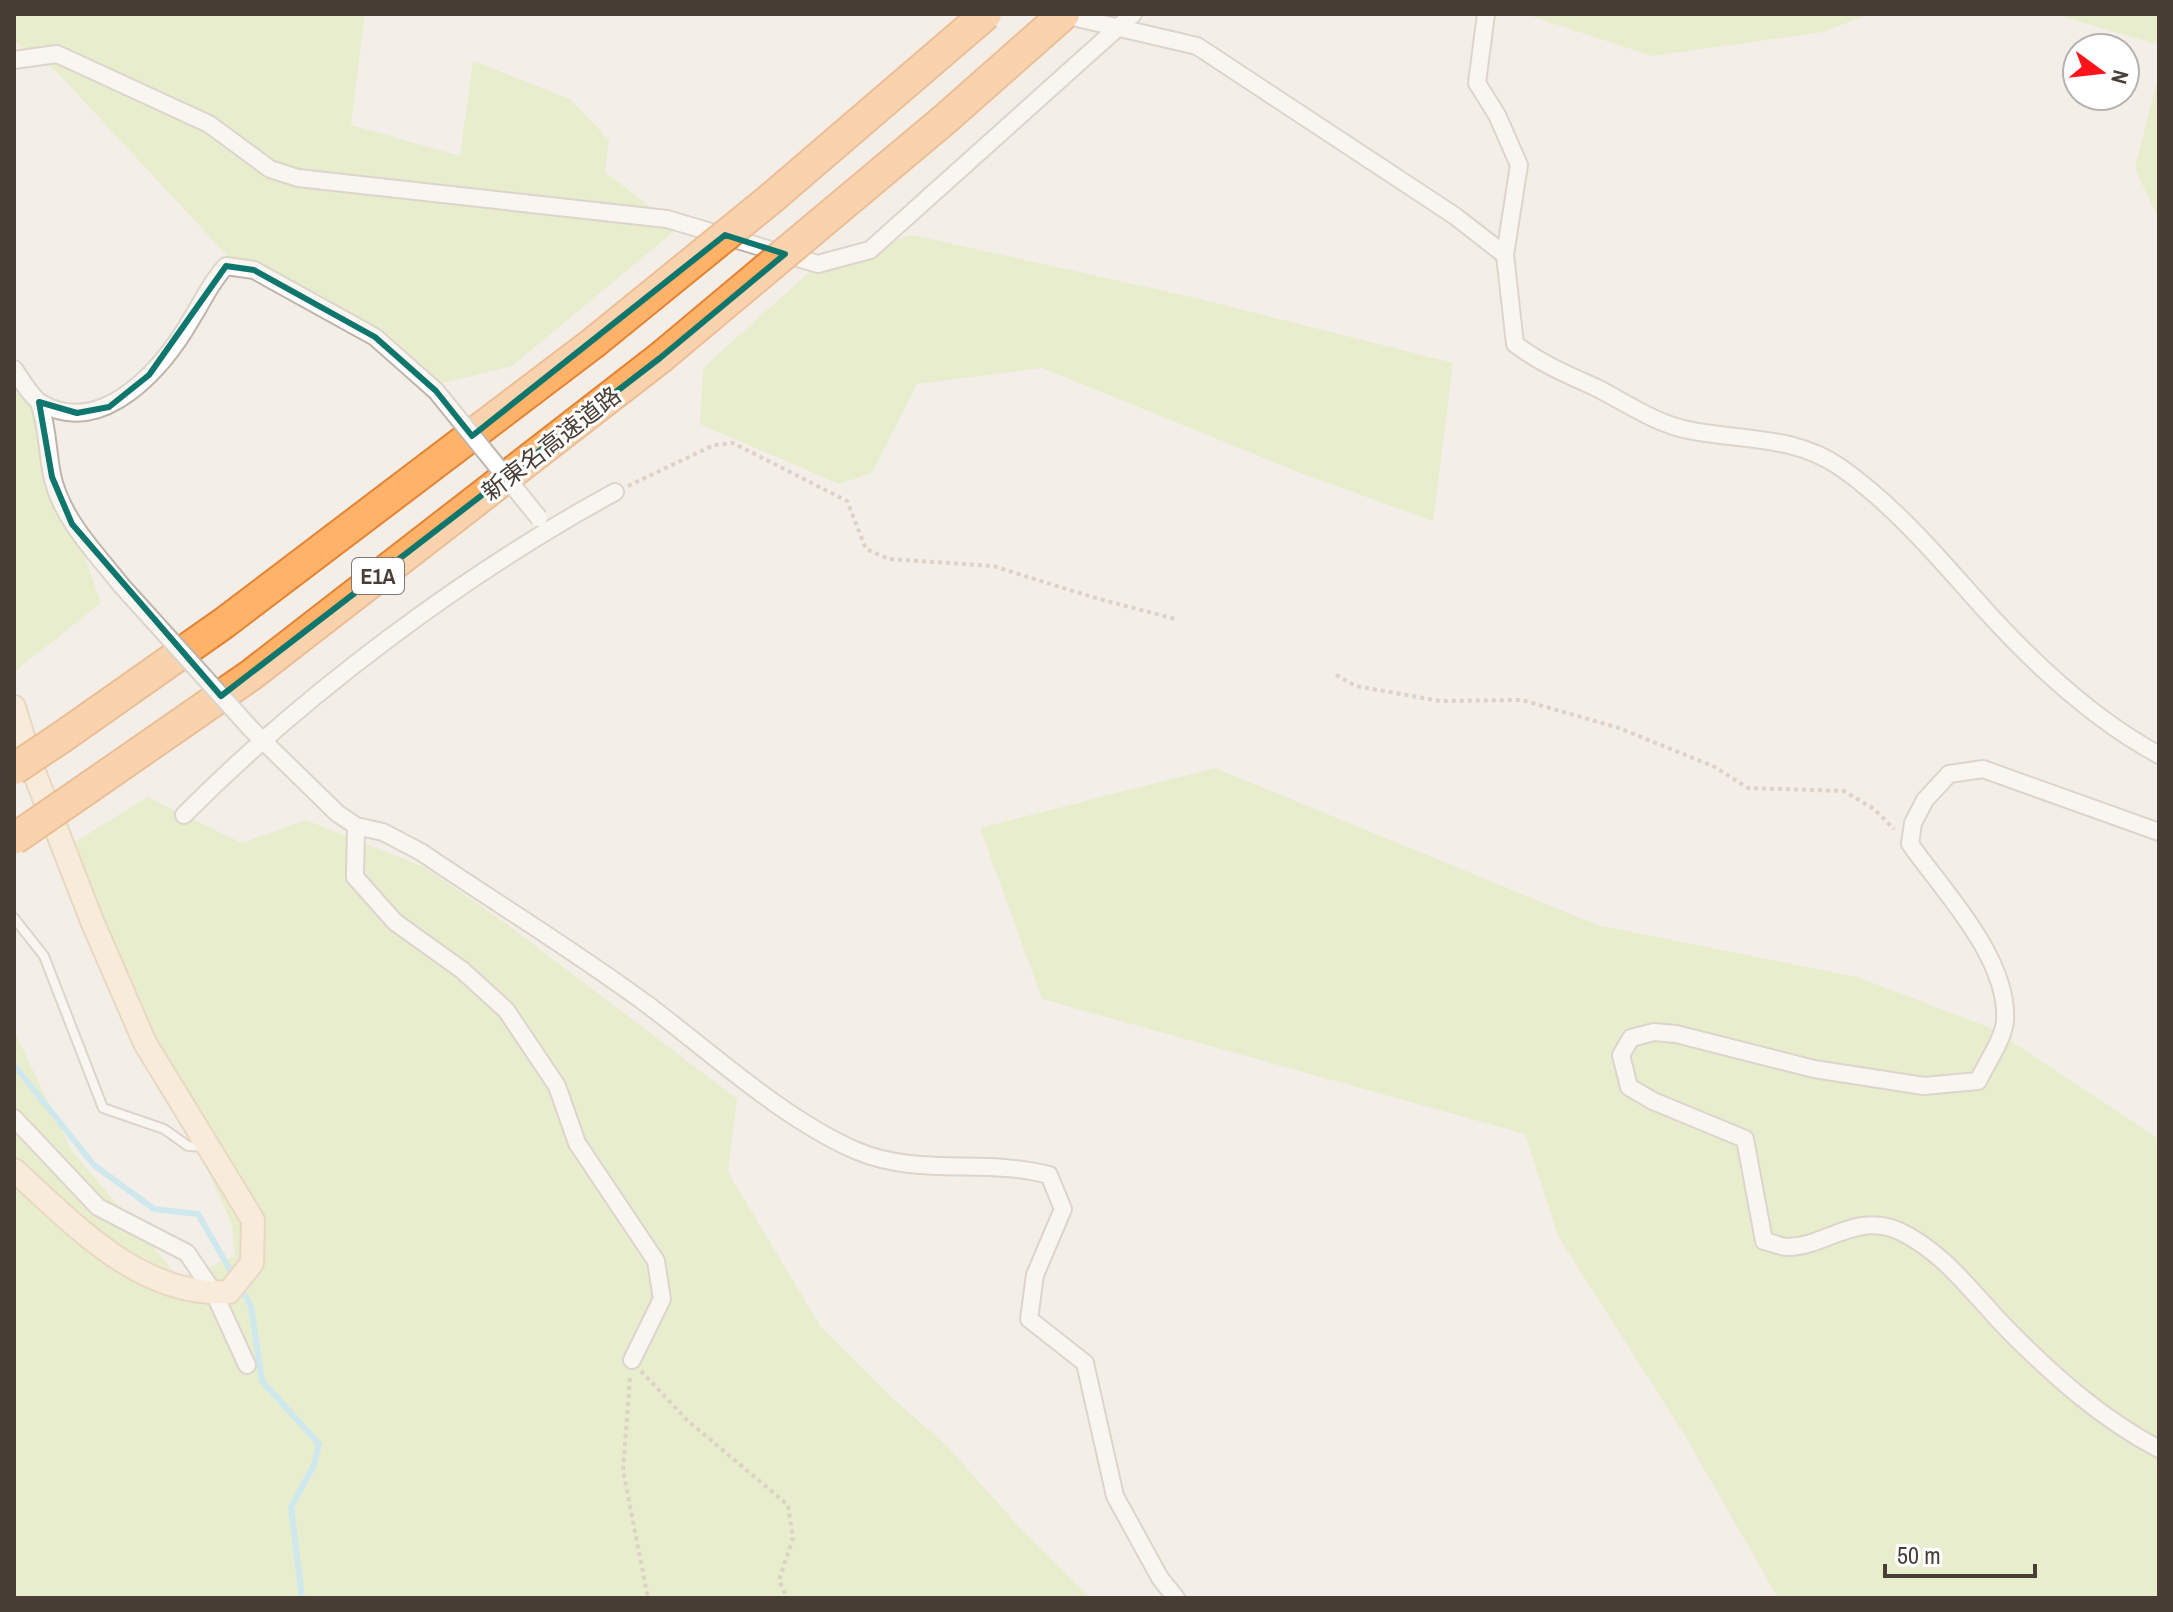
<svg xmlns="http://www.w3.org/2000/svg" width="2173" height="1612" font-family="'Archivo Narrow','Noto Sans JP',sans-serif">
	<style>
		.green { fill: #daeaaf }
		.lines { fill: none; stroke-linecap: round; stroke-linejoin: round }
		.stream { stroke: #a2e0f3; stroke-width: 6 }
		.lane-casing { stroke: #c0b4aa; stroke-width: 12 }
		.street-casing { stroke: #c0b4aa; stroke-width: 20 }
		.secondary-casing { stroke: #d9bc98; stroke-width: 26 }
		.highway-casing { stroke: #e38333; stroke-width: 34 }
		.path { stroke: #c3ad9b; stroke-width: 4; stroke-dasharray: 4 4; stroke-linecap: butt }
		.lane { stroke: #fff; stroke-width: 8 }
		.street { stroke: #fff; stroke-width: 16 }
		.secondary { stroke: #ffe7c7; stroke-width: 22 }
		.highway { stroke: #ffb268; stroke-width: 30 }
		.street-bridge-casing { stroke: #c0b4aa; stroke-width: 20; stroke-linecap: butt }
		.highway-bridge-casing { stroke: #e38333; stroke-width: 34; stroke-linecap: butt }
		.street-bridge { stroke: #fff; stroke-width: 16 }
		.highway-bridge { stroke: #ffb268; stroke-width: 30 }
		.marked { fill: none; stroke: #0f766e; stroke-width: 6; stroke-linejoin: round }
		.labels { text-anchor: middle; dominant-baseline: central; stroke-width: 6; stroke-linejoin: round; paint-order: stroke }
		.shield { fill: #fff; stroke: #7f7872; stroke-width: 2 }
		.shield-label { font-size: 22px; font-weight: bold; fill: #483e36 }
		.street-label { font-size: 24px; fill: #483e36; stroke: #fff }
	</style>
	<rect width="100%" height="100%" fill="#f4eee8"/>
	<g class="green">
		<path d="M14 14H365L351 125 460 156 473 61 570 99 609 140 605 172 678 228 512 366 439 384 233 262 56 71 14 41Z"/>
		<path d="M1525 14H1870L1823 32 1652 56Z"/>
		<path d="M2054 14H2159V45Z"/>
		<path d="M2159 73V221L2135 168Z"/>
		<path d="M912 235 1200 299 1453 363 1433 521 1306 475 1042 368 917 384 872 473 839 484 700 424 703 368 818 264Z"/>
		<path d="M14 381 34 411 101 603 14 672Z"/>
		<path d="M1215 768 1597 925 1857 977 1991 1028 2159 1139V1598H1778L1684 1434 1558 1236 1525 1134 1042 999 980 828Z"/>
		<path d="M147 797 242 843 306 820 424 867 508 925 737 1099 728 1172 821 1327 892 1398 947 1446 1022 1530 1091 1598H14V1031L72 1151 180 1279 235 1256 232 1225 68 851 77 841Z"/>
	</g>
	<g class="lines">
		<g class="stream">
			<path d="M14 1065 94 1165 154 1209 198 1214 234 1277"/>
			<path d="M240 1287 251 1306 262 1381 319 1444 314 1465 291 1507 302 1598"/>
		</g>
		<defs>
			<path id="lane" d="M14 918 44 956 103 1108 164 1129 188 1146 205 1147"/>
			<g id="street">
				<path d="M1060 14 1197 46 1455 216 1505 255"/>
				<path d="M1486 14 1477 83 1497 115 1519 165 1505 255 1515 344C1540 363 1566 374 1595 387 1625 402 1654 423 1688 430 1742 441 1793 435 1840 467 1897 507 1941 561 1987 612 2037 667 2094 720 2159 755"/>
				<path d="M14 60 57 54 209 124 270 169 298 178 667 219 818 264 870 250 1133 14"/>
				<path d="M14 369C21 379 31 397 41 403 103 439 164 367 192 318 204 299 210 283 226 266L254 270 375 337 436 391"/>
				<path d="M39 402C48 429 47 449 52 475 61 518 95 552 121 585"/>
				<path d="M251 729 337 813 356 826 383 832 421 852C496 903 575 951 648 1005 713 1054 783 1119 857 1151 919 1177 986 1158 1049 1175L1063 1209 1035 1275 1029 1319 1085 1363 1115 1496 1160 1578 1176 1598"/>
				<path d="M184 815C304 694 466 573 615 492"/>
				<path d="M356 826 355 877 395 922 462 970 506 1010 557 1086 577 1143 656 1261 662 1299 632 1360"/>
				<path d="M2159 832 1983 769 1949 774 1925 800 1913 823 1910 844C1944 892 2008 958 2005 1019 2005 1037 1986 1064 1978 1081L1924 1086 1814 1069 1676 1034 1654 1032 1631 1038 1621 1055 1629 1087 1653 1101 1745 1139 1764 1241C1771 1242 1780 1247 1788 1247 1827 1246 1856 1212 1899 1231 1945 1252 1976 1298 2011 1333 2056 1378 2102 1419 2159 1449"/>
				<path d="M14 1118 98 1207 187 1253 214 1293 247 1365"/>
			</g>
			<path id="secondary" d="M14 707 32 767 92 921 145 1043 253 1220 252 1263 229 1292C141 1298 74 1224 14 1170"/>
			<g id="highway">
				<path d="M62 737 224 623 592 344"/>
				<path d="M91 786 251 675 660 358"/>
			</g>
		</defs>
		<use href="#lane" class="lane-casing"/>
		<use href="#street" class="street-casing"/>
		<use href="#secondary" class="secondary-casing"/>
		<use href="#highway" class="highway-casing"/>
		<g class="path">
			<path d="M628 486 714 445 733 443 847 501 866 549 889 559 993 566 1092 597 1175 619"/>
			<path d="M1336 675 1356 686 1440 701 1522 700 1619 728 1713 766 1748 788 1844 791 1874 809 1894 829"/>
			<path d="M641 1371 687 1420 788 1505 793 1538 779 1580 787 1598"/>
			<path d="M630 1378 623 1470 648 1598"/>
		</g>
		<use href="#lane" class="lane"/>
		<use href="#street" class="street"/>
		<use href="#secondary" class="secondary"/>
		<use href="#highway" class="highway"/>
		<defs>
			<g id="street-bridge">
				<path d="M436 391 539 518"/>
				<path d="M121 585 251 729"/>
			</g>
			<g id="highway-bridge">
				<path d="M592 344 768 201 986 14"/>
				<path d="M660 358 944 120 1064 14"/>
				<path d="M14 769 62 737"/>
				<path d="M14 839 91 786"/>
			</g>
		</defs>
		<use href="#street-bridge" class="street-bridge-casing"/>
		<use href="#highway-bridge" class="highway-bridge-casing"/>
		<use href="#street-bridge" class="street-bridge"/>
		<use href="#highway-bridge" class="highway-bridge"/>
	</g>
	<path d="M0 0H2173V1612H0ZM725 235 785 254 660 358 221 696 72 524 52 477 39 402 77 413 109 407 149 375 226 266 254 270 375 337 436 391 472 436Z" fill="#f4eee8" fill-opacity=".55" fill-rule="evenodd"/>
	<path class="marked" d="M725 235 785 254 660 358 221 696 72 524 52 477 39 402 77 413 109 407 149 375 226 266 254 270 375 337 436 391 472 436Z"/>
	<g class="labels">
		<rect class="shield" x="352" y="558" width="52" height="36" rx="6"/>
		<g class="shield-label">
			<text x="378" y="576">E1A</text>
		</g>
		<g class="street-label">
			<text transform="translate(551 443) rotate(-38)">新東名高速道路</text>
		</g>
	</g>
	<rect width="2173" height="1612" fill="none" stroke="#483e36" stroke-width="32"/>
	<g transform="translate(2101 72) rotate(105)"><circle r="38" fill="#ffffff" stroke="#b6b2af" stroke-width="2"/>
	<path d="M0-6L14 30L0 20L-14 30Z" fill="#ff141b"/>
	<text y="-12" font-size="22" font-weight="bold" text-anchor="middle" fill="#483e36">N</text>
	</g>
	<path d="M1885 1564v12h150v-12" fill="none" stroke="#483e36" stroke-width="4"/>
	<text x="1897" y="1564" font-size="24" fill="#483e36" stroke="#ffffff" stroke-width="6" paint-order="stroke">50 m</text>
</svg>
